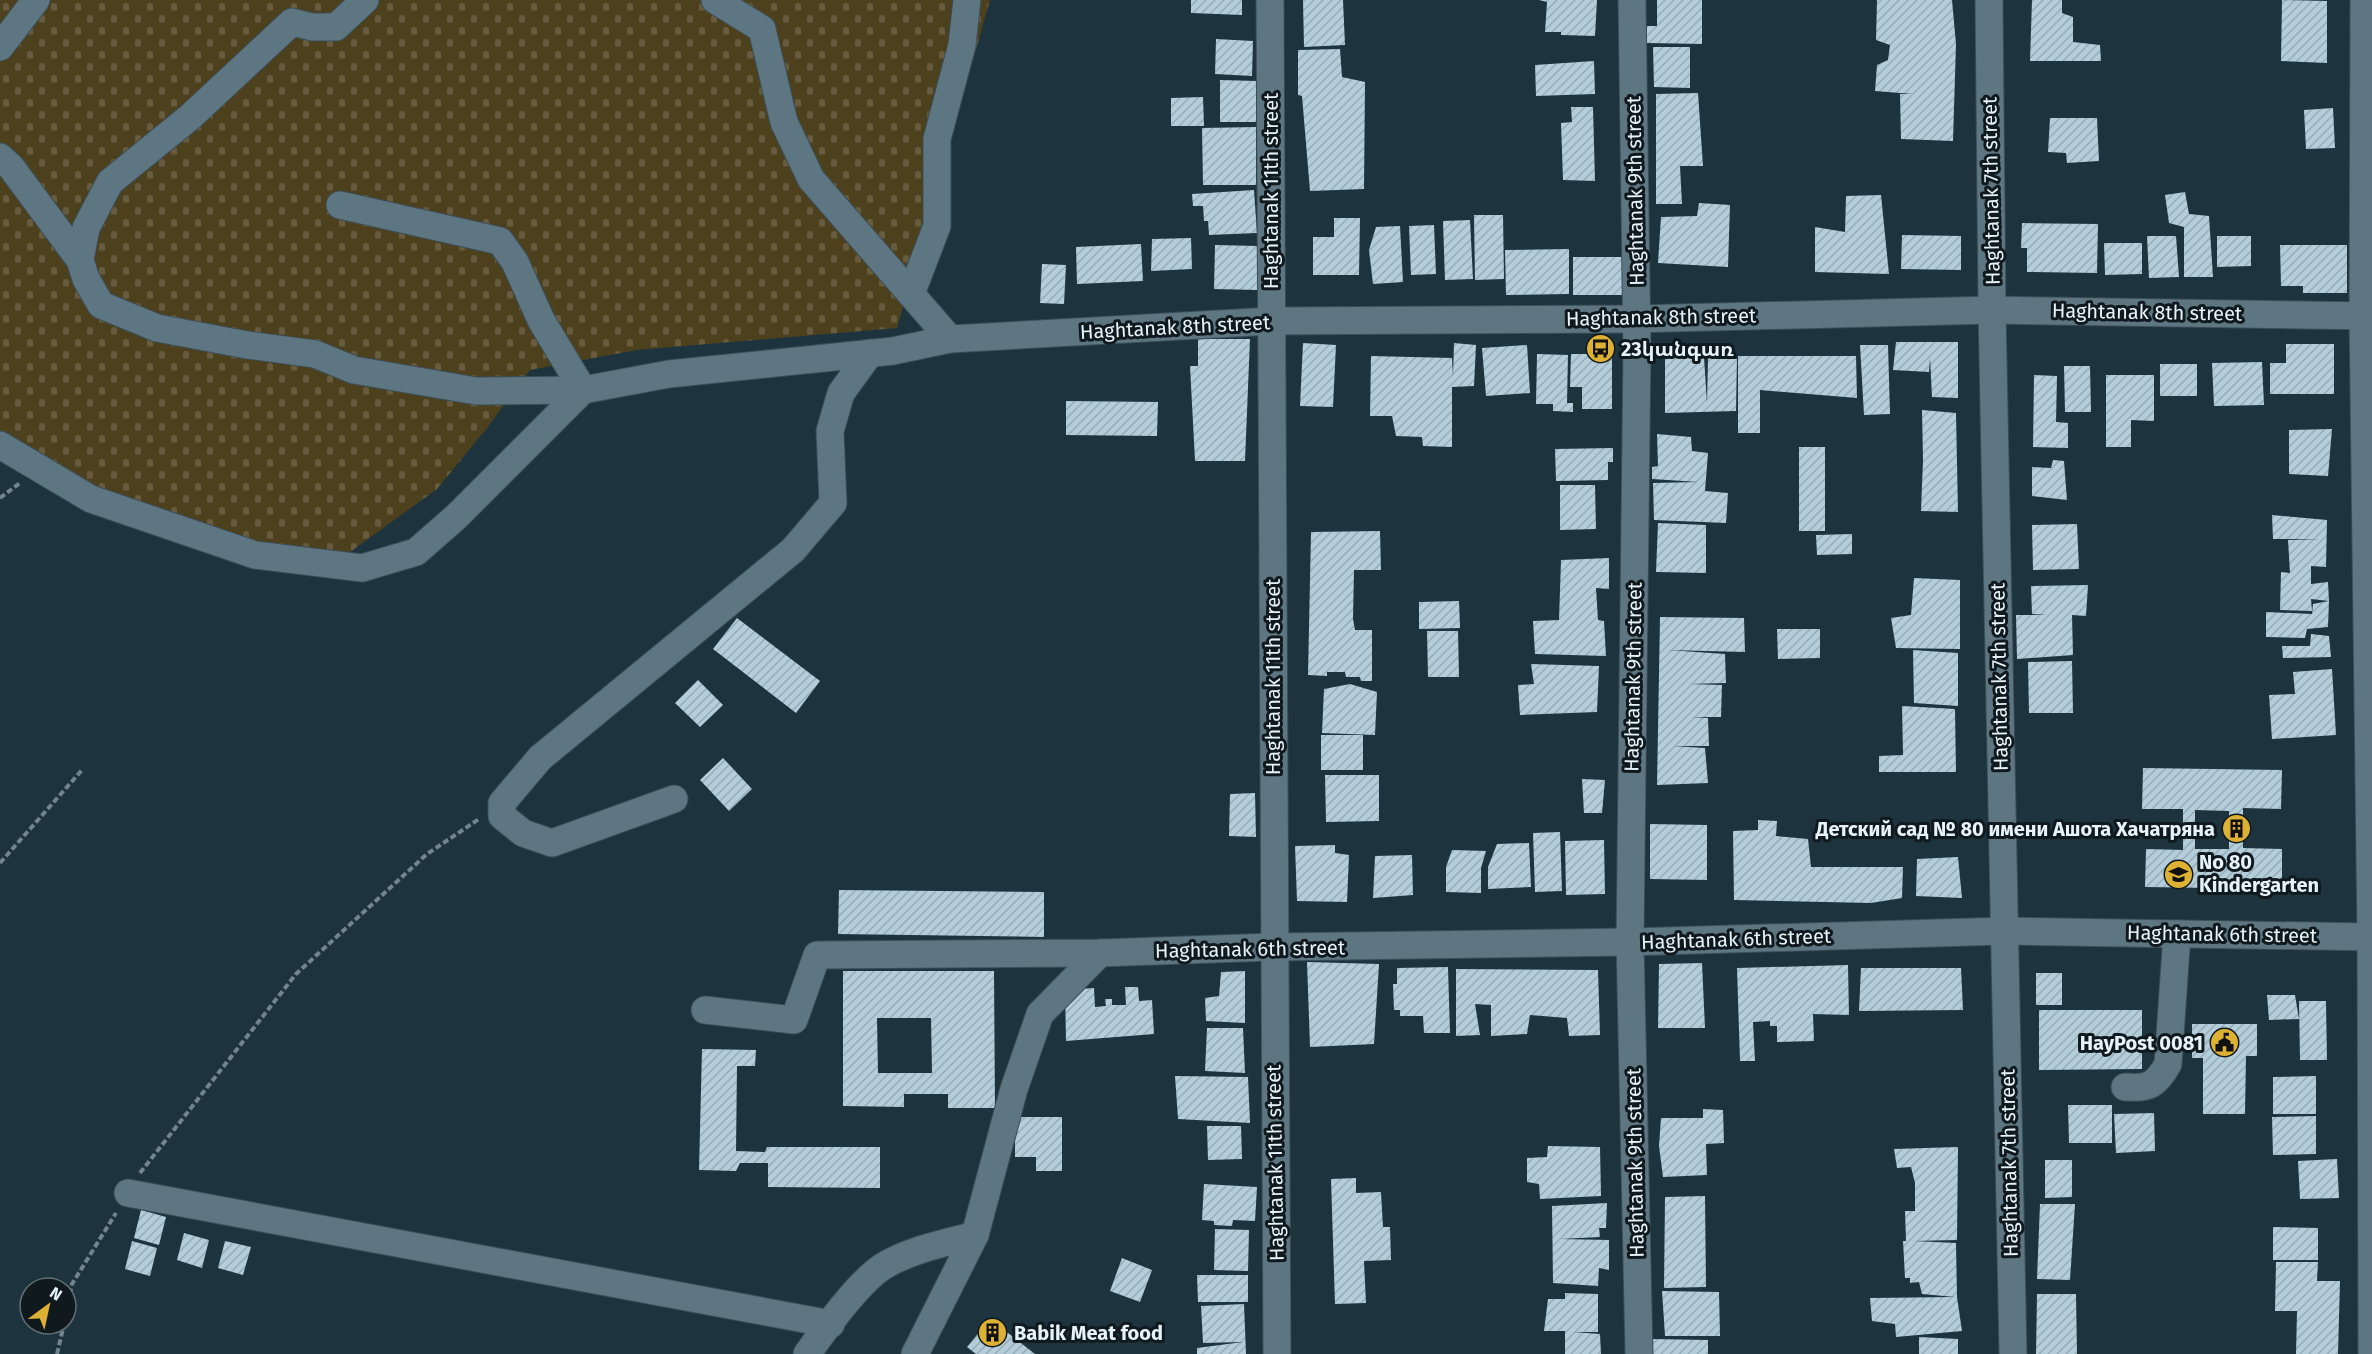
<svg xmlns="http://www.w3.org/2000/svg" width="2372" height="1354" font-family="'Fira Sans','Noto Sans Armenian',sans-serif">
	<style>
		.cemetery { fill: url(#cemetery-stones) }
		.building { fill: url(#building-hatch); fill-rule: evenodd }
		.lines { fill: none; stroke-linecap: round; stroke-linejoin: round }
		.minor-casing { stroke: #3b4e57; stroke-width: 29 }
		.path { stroke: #72848d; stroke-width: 4; stroke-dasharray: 6 3; stroke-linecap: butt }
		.minor { stroke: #5e7681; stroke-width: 27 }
		.labels { text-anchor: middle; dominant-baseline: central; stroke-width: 6; stroke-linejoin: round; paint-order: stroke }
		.street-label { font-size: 20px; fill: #e6f3fa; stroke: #0f191e }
		.poi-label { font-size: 20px; font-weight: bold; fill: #e6f3fa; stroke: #0f191e; text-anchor: start }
	</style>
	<defs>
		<pattern id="cemetery-stones" width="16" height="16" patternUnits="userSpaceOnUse" patternTransform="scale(1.5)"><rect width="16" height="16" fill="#4d401d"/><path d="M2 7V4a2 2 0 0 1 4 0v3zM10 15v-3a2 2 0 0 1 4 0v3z" fill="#675c3f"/></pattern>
		<pattern id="building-hatch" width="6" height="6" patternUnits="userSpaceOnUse" patternTransform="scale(1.5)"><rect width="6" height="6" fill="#b3cdda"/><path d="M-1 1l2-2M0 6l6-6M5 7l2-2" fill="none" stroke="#98acb6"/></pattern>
	</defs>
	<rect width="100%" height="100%" fill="#1d333d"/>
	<path class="cemetery" d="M990 0 897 328 637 350 530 370 487 428 437 489 346 555 245 543 84 482 0 431V0Z"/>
	<g class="building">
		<path d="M1191 0H1242V15L1191 13Z"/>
		<path d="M1303 0H1343L1345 45 1304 47Z"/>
		<path d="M1539 0H1597L1595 36 1561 35V32H1545L1547 2Z"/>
		<path d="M1657 0H1702V44L1647 43V26H1657Z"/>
		<path d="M1877 0H1952L1956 44 1953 141 1901 139 1900 94H1913L1875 91 1877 65 1888 60 1890 45 1876 40Z"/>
		<path d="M2032 0H2062V13L2073 17V42L2100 45 2101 61H2030Z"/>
		<path d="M2282 0 2327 1V63L2281 61Z"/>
		<path d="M1216 39 1253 41 1252 76 1215 74Z"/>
		<path d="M1653 47H1690V88L1654 87Z"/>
		<path d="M1340 49 1342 77 1365 82 1364 189 1310 191 1302 96 1298 95V50Z"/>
		<path d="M1594 61 1595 94 1536 96 1535 65Z"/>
		<path d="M1220 80 1257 81 1256 122H1220Z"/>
		<path d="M1698 93 1703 166H1680L1682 204H1656V94Z"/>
		<path d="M1203 97 1204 126H1171V98Z"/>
		<path d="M1571 107H1593L1595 181 1563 180 1561 123 1572 122Z"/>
		<path d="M2333 108 2335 148 2306 149 2304 110Z"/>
		<path d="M2050 118H2097L2099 161 2067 163 2066 153 2048 152Z"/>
		<path d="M1256 127V185H1203L1202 128Z"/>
		<path d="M1254 190 1257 233 1209 235 1208 221H1204L1203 206H1193L1192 194Z"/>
		<path d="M2185 192 2189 214 2209 216 2213 277H2184V227L2169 223 2165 195Z"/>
		<path d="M1881 195 1889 274 1815 272V227L1845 232 1846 196Z"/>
		<path d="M1699 203 1730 205 1728 267 1658 263 1661 217 1697 216Z"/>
		<path d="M1474 215H1503L1504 279 1475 280Z"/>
		<path d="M1334 218H1360L1359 275H1313V237H1334Z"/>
		<path d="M1470 220 1473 279 1445 280 1443 221Z"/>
		<path d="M2022 223 2098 224 2097 273 2027 272V248H2021Z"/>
		<path d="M1434 225 1436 274 1411 275 1409 226Z"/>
		<path d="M1400 226 1403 282 1373 284 1369 250 1376 227Z"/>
		<path d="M1902 235 1961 236V270L1901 269Z"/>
		<path d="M2147 236H2176L2179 277 2149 278Z"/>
		<path d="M2217 236H2251V266L2217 267Z"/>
		<path d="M1191 238 1192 269 1151 271 1152 239Z"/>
		<path d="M2104 243H2142V274L2105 275Z"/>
		<path d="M1141 244 1143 281 1077 284 1076 247Z"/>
		<path d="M1215 245 1258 246 1257 290 1214 289Z"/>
		<path d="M2280 245H2347V293H2303V286H2281Z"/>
		<path d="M1569 249V294L1506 295 1505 250Z"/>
		<rect x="1573" y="257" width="54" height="38"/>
		<path d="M1042 264 1066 265 1064 304 1040 303Z"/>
		<path d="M1198 339H1250L1245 461H1195L1190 366H1198Z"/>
		<path d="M1896 342H1958V398L1932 397 1930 358 1929 372 1893 370Z"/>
		<path d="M1303 343 1336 345 1333 407 1300 406Z"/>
		<path d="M1454 343 1476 345 1474 386 1452 387V447L1423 446 1422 437 1396 436 1392 416H1370L1371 356 1452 358 1453 376Z"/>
		<path d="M2286 344H2334V394H2270V363H2286Z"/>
		<path d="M1527 345 1530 393 1486 396 1482 348Z"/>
		<path d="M1860 345H1888L1890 414 1864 415Z"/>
		<path d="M1537 354 1568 355 1567 403H1573V412L1553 411V404H1536Z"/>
		<path d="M1571 354H1612V409H1582V387H1570Z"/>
		<path d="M1738 356H1856L1857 398 1760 390V433H1738Z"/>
		<path d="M1665 357H1704L1707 403 1708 358 1737 359 1736 411 1665 413Z"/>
		<path d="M2262 362 2264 405 2214 406 2212 363Z"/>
		<rect x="2160" y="364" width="37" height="32"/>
		<path d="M2064 366H2090L2091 412H2065Z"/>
		<path d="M2034 375 2057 376 2056 422 2068 423V448L2033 447Z"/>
		<path d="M2106 375H2154V421L2131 420V447H2106Z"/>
		<path d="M1066 401 1158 402 1157 436 1066 435Z"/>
		<path d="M1922 410 1956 413 1958 512 1921 511 1923 460Z"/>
		<path d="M2332 429 2328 476 2289 474V430Z"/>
		<path d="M1657 434 1691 437 1692 451 1708 453 1705 491 1728 493 1726 523 1654 520 1653 483 1698 482 1652 479V467L1658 466Z"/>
		<rect x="1799" y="447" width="26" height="84"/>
		<path d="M1613 448V462H1608V480L1556 481 1555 449Z"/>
		<path d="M2053 460 2064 461 2067 500 2032 496V467L2051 468Z"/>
		<path d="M1560 485H1595L1596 529 1560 530Z"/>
		<path d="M2272 515 2327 520 2326 567 2311 566V584L2328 582 2329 601 2328 627 2307 629 2305 638 2266 637V612L2312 614 2313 604 2329 601 2311 599 2312 611 2280 610 2281 572 2290 573 2288 540 2321 539H2273Z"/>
		<path d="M1658 523 1706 525V573L1656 572Z"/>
		<path d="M2077 524 2079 569 2033 570 2032 525Z"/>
		<path d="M1380 531 1381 570H1354L1353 619 1355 630H1372V681H1361L1360 677H1346L1345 672H1327V676L1308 675 1311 532Z"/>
		<path d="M1852 534V554L1817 555 1816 535Z"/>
		<path d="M1609 558V589L1596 588 1598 620 1604 621 1606 656 1535 654 1533 621 1559 620 1561 560Z"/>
		<path d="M1914 578 1960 580V649L1896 648 1891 618 1911 615Z"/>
		<path d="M2088 585 2086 616 2072 615 2073 655 2017 659 2016 615H2047L2032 614 2031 586Z"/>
		<path d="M1459 601 1460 628 1419 629V602Z"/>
		<path d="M1660 617 1744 618 1745 652 1668 650 1725 654 1726 683 1689 684 1722 685 1721 717H1692L1708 718 1709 746H1673L1705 748 1708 783 1657 785Z"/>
		<path d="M737 618 820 681 796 713 713 649Z"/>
		<path d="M1777 629H1820V658L1778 659Z"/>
		<path d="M1427 631H1458L1459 677H1428Z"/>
		<path d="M2311 634 2329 636 2331 657 2283 658 2282 646H2310Z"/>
		<path d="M1913 650 1958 653V706L1914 703Z"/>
		<path d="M2072 661 2073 713H2029L2028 662Z"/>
		<path d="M1531 664 1599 666 1597 712 1520 715 1518 685 1534 684Z"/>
		<path d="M2332 669 2336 735 2272 739 2269 695 2295 694 2293 672Z"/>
		<path d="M698 680 723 705 700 727 675 703Z"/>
		<path d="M1350 684 1377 692 1375 735 1322 733 1324 689Z"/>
		<path d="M1902 706 1955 709 1956 772H1879V756L1903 755Z"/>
		<rect x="1321" y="735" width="42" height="35"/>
		<path d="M723 758 752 789 729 811 700 780Z"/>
		<path d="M2143 768 2282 770 2281 809 2243 808V848L2282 849V889L2145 887 2146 849 2183 850V809H2142ZM2195 810 2229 811V849H2195Z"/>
		<path d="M1325 775H1379V821L1326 822Z"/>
		<path d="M1582 779 1605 780 1602 813H1584Z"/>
		<path d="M1255 793 1256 837 1229 836 1230 794Z"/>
		<path d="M1758 820 1777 821 1776 836 1808 839 1811 867H1903L1902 898 1871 903 1734 900 1733 831 1758 830Z"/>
		<path d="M1650 824 1707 825V880L1650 879Z"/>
		<path d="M1560 832 1562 891 1535 892 1533 833Z"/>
		<path d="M1604 840 1605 894 1566 895 1565 841Z"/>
		<path d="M1529 843 1531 887 1488 889V867L1497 844Z"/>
		<path d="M1335 845V853L1349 855 1347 902 1297 901 1295 846Z"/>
		<path d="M1452 850 1486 851 1481 868V893L1446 892V867Z"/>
		<path d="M1412 855 1413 895 1373 898 1375 856Z"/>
		<path d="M1958 857 1962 898 1916 896 1917 859Z"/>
		<path d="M839 890 1044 892V937L838 934Z"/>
		<path d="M1307 962 1379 964 1374 1044 1310 1047Z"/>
		<path d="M1702 963 1705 1028H1658L1659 964Z"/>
		<path d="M1848 965 1849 1015 1813 1014 1814 1041 1777 1042V1026H1770V1021L1753 1022 1755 1061H1740L1737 968Z"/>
		<path d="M1448 967 1450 1033H1424L1423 1016H1400V1010H1394L1393 984H1397V968Z"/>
		<path d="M1861 968H1961L1963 1010 1859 1011Z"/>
		<path d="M1456 969 1598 970 1600 1035 1569 1036 1567 1018 1530 1015 1527 1034 1491 1036V1005L1475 1004 1480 1035 1456 1036Z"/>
		<path d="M843 971H994L995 1108H948V1094H904V1107L843 1106ZM877 1018H931L932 1073H878Z"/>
		<path d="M1245 971V1023L1206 1021 1205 998 1219 996 1221 972Z"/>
		<rect x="2036" y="973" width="26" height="32"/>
		<path d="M1125 987H1138L1139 1001 1152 1000 1154 1034 1066 1041 1065 990 1094 988 1095 1007 1106 1006 1105 999H1112V1005H1126Z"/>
		<path d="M2267 995H2295L2299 1019 2269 1020Z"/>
		<path d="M2299 1001H2326L2327 1060H2300Z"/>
		<path d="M2039 1010H2142V1069L2039 1070Z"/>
		<path d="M2192 1024H2257V1056H2246L2245 1114H2203V1058H2192Z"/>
		<path d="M1207 1028H1243L1245 1073 1205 1071Z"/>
		<path d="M702 1049 756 1050 755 1066H737L736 1151 765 1152 767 1147H880V1188L768 1187V1163H740L736 1171 699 1170Z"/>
		<path d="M1175 1076 1248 1077 1250 1123 1178 1119Z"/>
		<path d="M2316 1076V1114H2273V1077Z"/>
		<path d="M2068 1105H2112V1143H2069Z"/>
		<path d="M1703 1109 1723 1110 1724 1143 1706 1144 1707 1175 1663 1177 1659 1146 1661 1118H1703Z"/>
		<path d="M2154 1113 2155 1151 2116 1153 2114 1114Z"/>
		<path d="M2316 1116V1154L2273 1155 2272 1117Z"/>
		<path d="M1015 1117H1062V1171H1036V1157H1015Z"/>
		<path d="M1207 1126H1241L1242 1159 1208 1160Z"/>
		<path d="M1548 1146 1600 1147 1601 1196 1540 1199 1539 1184 1527 1182V1158L1547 1157Z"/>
		<path d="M1958 1147 1957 1240 1914 1241 1956 1243 1957 1297 1962 1331 1896 1337 1895 1324 1872 1321 1870 1298 1955 1297 1922 1294 1919 1282 1910 1283V1278H1905L1903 1241H1906L1905 1211H1915V1183L1911 1167 1897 1168 1894 1149Z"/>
		<path d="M2337 1159 2339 1198 2300 1199 2298 1161Z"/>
		<path d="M2045 1160H2072V1197L2045 1198Z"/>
		<path d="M1356 1178V1193L1381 1192 1383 1227H1390L1391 1260 1364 1261 1366 1303 1335 1304 1331 1179Z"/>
		<path d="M1204 1184 1257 1187 1255 1221 1233 1220 1232 1226 1214 1225V1221L1202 1220Z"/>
		<path d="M1705 1196 1706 1287 1664 1288 1665 1197Z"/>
		<path d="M1607 1203 1606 1228H1599L1600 1237 1560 1239 1609 1240V1270L1599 1268 1598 1286 1553 1283 1552 1206Z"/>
		<path d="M2040 1204H2075L2070 1280 2037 1279Z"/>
		<path d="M141 1210 166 1217 159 1245 134 1238Z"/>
		<path d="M2273 1227 2318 1228V1260H2273Z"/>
		<path d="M1215 1229 1249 1230 1248 1271 1214 1270Z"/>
		<path d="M184 1233 209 1240 202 1268 177 1260Z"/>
		<path d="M132 1241 157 1248 150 1276 125 1269Z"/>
		<path d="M225 1241 251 1247 243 1275 218 1268Z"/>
		<path d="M1122 1258 1152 1270 1140 1302 1110 1291Z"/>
		<path d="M2276 1262H2318L2317 1281H2340L2338 1354H2296L2297 1311H2275Z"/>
		<path d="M1197 1275H1248V1302H1198Z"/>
		<path d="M1662 1291 1719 1292 1720 1336H1665Z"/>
		<path d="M1565 1293 1598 1294V1332H1573L1600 1334 1601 1354H1565V1331H1544L1548 1299H1565Z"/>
		<path d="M2037 1294H2076L2077 1354H2036Z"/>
		<path d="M1244 1304 1246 1354H1197V1348L1243 1342 1203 1343 1201 1306Z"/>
		<path d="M990 1319 1035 1354H976L967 1347Z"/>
		<path d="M1919 1337 1958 1339V1354H1919Z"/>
		<path d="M1651 1339 1708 1340V1354H1650Z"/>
	</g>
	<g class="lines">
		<defs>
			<g id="minor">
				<path d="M715 0 762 29 784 122 811 179 950 339"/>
				<path d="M1270 0 1277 1354"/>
				<path d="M1632 0 1637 349 1630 942 1639 1354"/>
				<path d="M1989 0 1992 310 2013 1354"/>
				<path d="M2364 0 2363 316 2371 937 2372 1354"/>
				<path d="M0 47 36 0"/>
				<path d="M0 157 11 167 80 260 86 279 101 305 157 328 247 345 315 354 354 370 476 391 583 390"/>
				<path d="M340 205 500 241 515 262 541 320 583 390"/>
				<path d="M80 260 86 228 110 182 190 117 292 22 312 27H336L365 0"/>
				<path d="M911 294 937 226V139L962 45 967 0"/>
				<path d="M0 445 91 499 255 555 362 568 416 552 457 516 583 390 669 374 893 351 950 339 1272 321 1636 319 1992 310 2372 316"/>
				<path d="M674 799 552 843 523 833 502 816V803L540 758 793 550 833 503 830 431 841 393 870 353"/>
				<path d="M705 1010 794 1020 817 955 1100 953 1273 947 1630 942 2004 931 2372 937"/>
				<path d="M2125 1087C2149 1089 2156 1085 2168 1064L2177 934"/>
				<path d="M128 1193 831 1324"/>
				<path d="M807 1354C825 1329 861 1278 887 1264 914 1249 945 1243 975 1235"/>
				<path d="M915 1354 975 1235 1014 1089 1040 1014 1100 953"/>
			</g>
		</defs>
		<use href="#minor" class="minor-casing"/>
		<g class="path">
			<path d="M0 498 20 483"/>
			<path d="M0 863 82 770"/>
			<path d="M140 1173 296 974 427 854 479 819"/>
			<path d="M66 1312 72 1284 116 1213"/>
			<path d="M57 1354 64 1324"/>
		</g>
		<use href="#minor" class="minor"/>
	</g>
	<defs>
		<symbol id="bus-disc" viewBox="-11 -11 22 22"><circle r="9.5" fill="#ddb133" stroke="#0f191e"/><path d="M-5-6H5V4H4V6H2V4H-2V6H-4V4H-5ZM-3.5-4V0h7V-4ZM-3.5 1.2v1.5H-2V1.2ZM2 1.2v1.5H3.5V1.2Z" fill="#111"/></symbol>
		<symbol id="building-disc" viewBox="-11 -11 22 22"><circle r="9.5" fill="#ddb133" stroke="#0f191e"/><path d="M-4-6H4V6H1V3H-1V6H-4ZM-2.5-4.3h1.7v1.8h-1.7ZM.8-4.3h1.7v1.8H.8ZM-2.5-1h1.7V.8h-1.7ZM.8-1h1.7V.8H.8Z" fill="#111"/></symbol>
		<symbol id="school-disc" viewBox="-11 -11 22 22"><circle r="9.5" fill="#ddb133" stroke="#0f191e"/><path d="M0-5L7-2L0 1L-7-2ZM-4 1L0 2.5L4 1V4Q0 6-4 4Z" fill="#111"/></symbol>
		<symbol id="civic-disc" viewBox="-11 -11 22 22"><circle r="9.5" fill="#ddb133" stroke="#0f191e"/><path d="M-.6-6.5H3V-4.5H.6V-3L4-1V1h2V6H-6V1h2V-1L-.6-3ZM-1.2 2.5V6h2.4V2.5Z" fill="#111"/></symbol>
	</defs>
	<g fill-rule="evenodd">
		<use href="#bus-disc" x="1584" y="332" width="33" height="33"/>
		<use href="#building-disc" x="2220" y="812" width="33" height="33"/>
		<use href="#school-disc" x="2162" y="858" width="33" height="33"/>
		<use href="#civic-disc" x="2208" y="1026" width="33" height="33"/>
		<use href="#building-disc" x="976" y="1316" width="33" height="33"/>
	</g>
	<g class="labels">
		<g class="street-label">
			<text transform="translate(1271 191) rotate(-90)">Haghtanak 11th street</text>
			<text transform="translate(1635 191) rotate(-91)">Haghtanak 9th street</text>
			<text transform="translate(1991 191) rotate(-91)">Haghtanak 7th street</text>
			<text transform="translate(2147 312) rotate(1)">Haghtanak 8th street</text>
			<text transform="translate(1661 317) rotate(-1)">Haghtanak 8th street</text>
			<text transform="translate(1175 327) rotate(-3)">Haghtanak 8th street</text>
			<text transform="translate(1273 677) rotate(-90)">Haghtanak 11th street</text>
			<text transform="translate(1633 677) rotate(-89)">Haghtanak 9th street</text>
			<text transform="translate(1999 677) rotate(-91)">Haghtanak 7th street</text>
			<text transform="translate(2222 934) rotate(1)">Haghtanak 6th street</text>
			<text transform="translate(1736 939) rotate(-2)">Haghtanak 6th street</text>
			<text transform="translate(1250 949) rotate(-1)">Haghtanak 6th street</text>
			<text transform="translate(1275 1163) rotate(-91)">Haghtanak 11th street</text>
			<text transform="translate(1635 1163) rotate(-91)">Haghtanak 9th street</text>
			<text transform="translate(2009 1163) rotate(-91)">Haghtanak 7th street</text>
		</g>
		<g class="poi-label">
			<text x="1621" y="349">23կանգառ</text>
			<text x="2215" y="829" text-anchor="end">Детский сад № 80 имени Ашота Хачатряна</text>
			<text x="2199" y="862">No 80<tspan x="2199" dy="23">Kindergarten</tspan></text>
			<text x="2203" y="1043" text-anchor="end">HayPost 0081</text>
			<text x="1014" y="1333">Babik Meat food</text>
		</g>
	</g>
	<g transform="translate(48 1306) rotate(33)"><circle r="28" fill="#0f191e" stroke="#657076" stroke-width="1.5"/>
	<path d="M0-4.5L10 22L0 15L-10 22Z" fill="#ddb133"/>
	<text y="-9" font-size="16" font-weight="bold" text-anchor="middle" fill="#e6f3fa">N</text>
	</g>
</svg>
